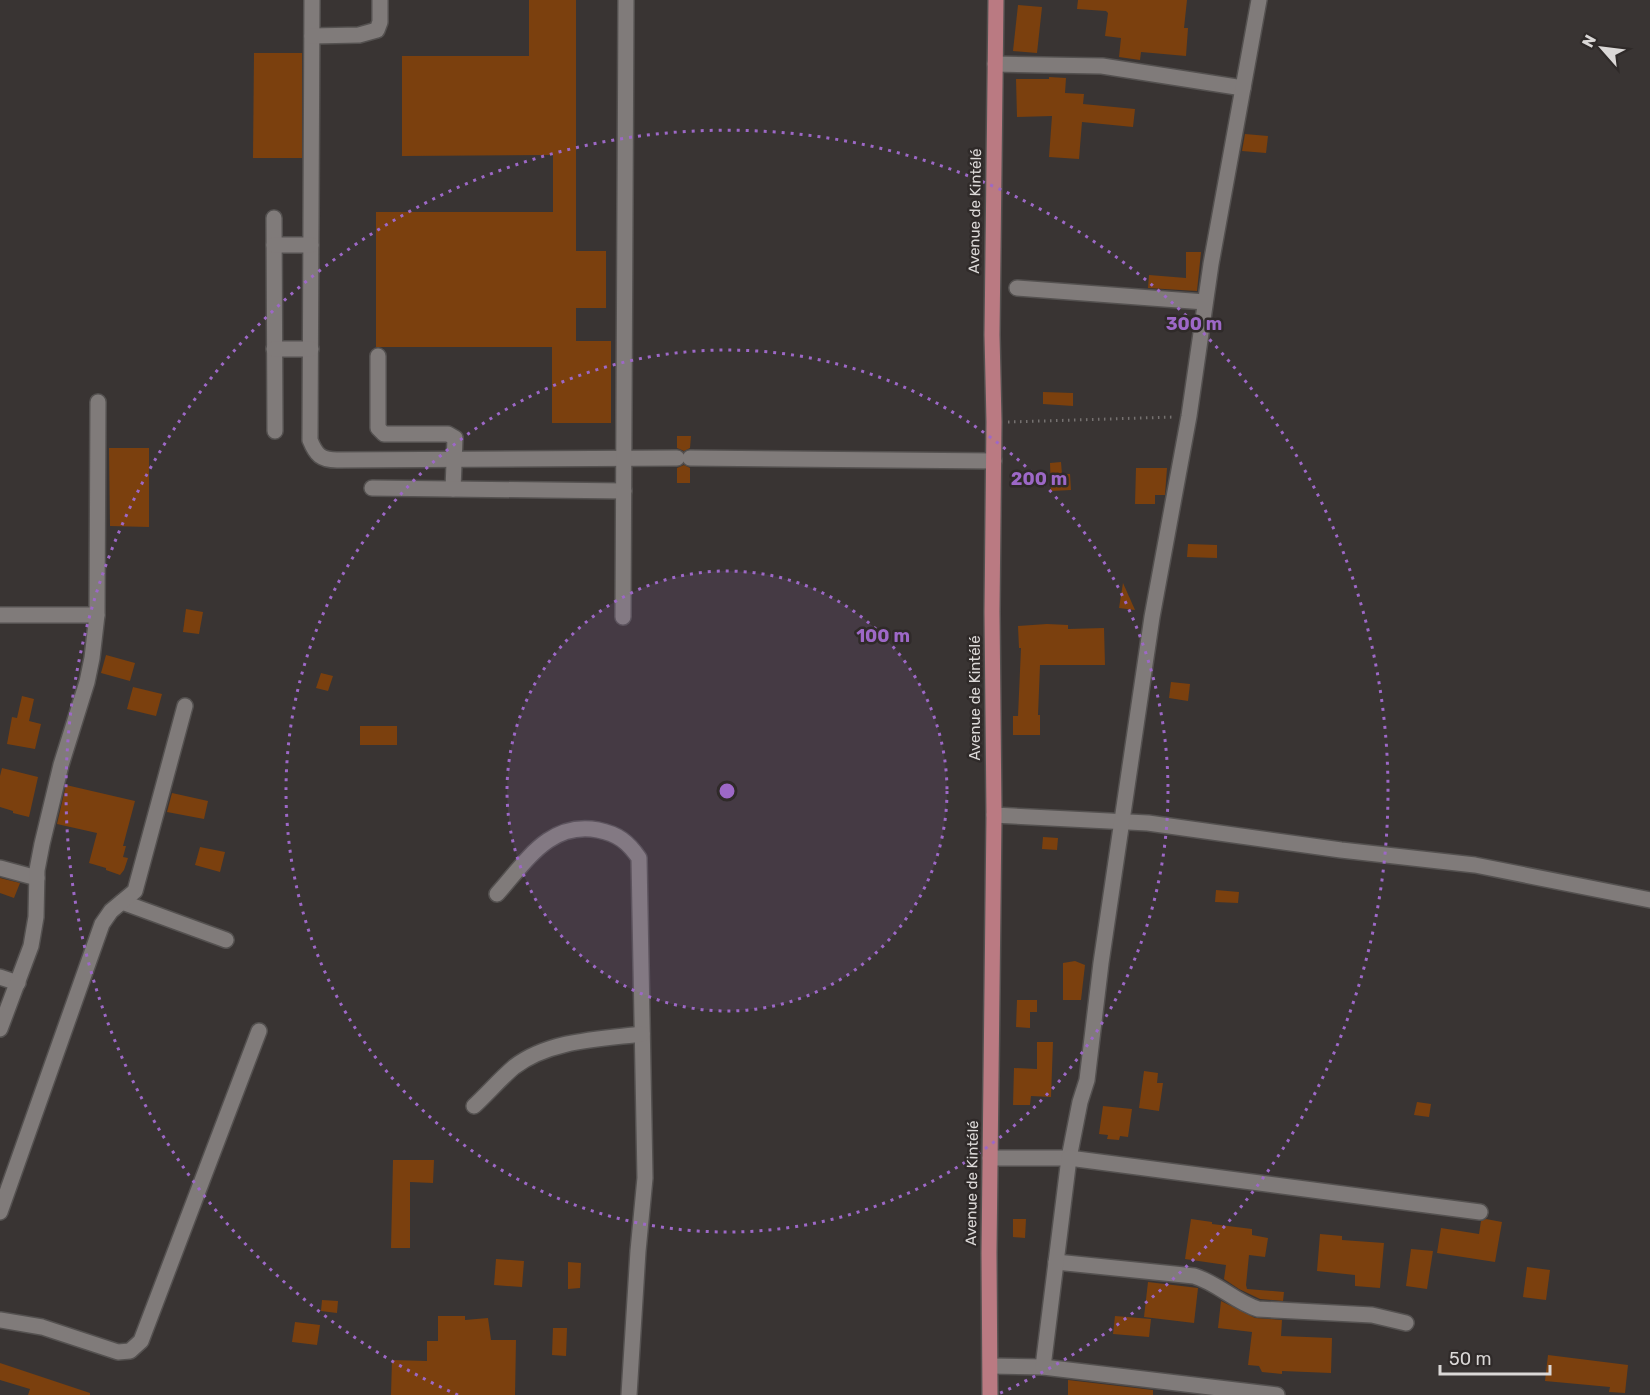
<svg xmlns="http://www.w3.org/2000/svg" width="1650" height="1395" font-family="Rubik,sans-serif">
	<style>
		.building { fill: #7b400e }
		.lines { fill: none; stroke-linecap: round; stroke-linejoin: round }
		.minor-casing { stroke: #545150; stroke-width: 18 }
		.major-casing { stroke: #545150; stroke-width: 18 }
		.path { stroke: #757170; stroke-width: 3; stroke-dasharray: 1.5 4.5; stroke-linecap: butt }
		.minor { stroke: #807b7a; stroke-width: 15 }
		.major { stroke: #ba7a82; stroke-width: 15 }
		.ring { fill: none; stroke: #9d68c7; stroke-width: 3; stroke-dasharray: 3 6 }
		.labels { text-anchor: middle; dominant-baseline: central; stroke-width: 5; stroke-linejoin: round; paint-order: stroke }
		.street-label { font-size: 15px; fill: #dbd8d7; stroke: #2f2a29 }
		.centre { fill: #9d68c7; stroke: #2f2a29; stroke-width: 3 }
		.ring-label { font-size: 18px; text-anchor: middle; font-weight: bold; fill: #9d68c7; stroke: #2f2a29; stroke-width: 5; stroke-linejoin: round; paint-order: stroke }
	</style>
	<rect width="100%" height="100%" fill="#393433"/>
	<g class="building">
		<path d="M529 0H576V251H606V308H576V341H611V423H552V347H376V212H553V155L402 156V56H529Z"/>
		<path d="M1078 0H1187L1184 28H1188L1186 56 1141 52 1140 60 1119 57 1121 38 1105 36 1108 13 1106 11 1077 9Z"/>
		<path d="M1018 5 1042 7 1037 53 1013 51Z"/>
		<path d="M254 53H302V158H253Z"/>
		<path d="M1049 77 1066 78 1065 93 1084 94 1083 104 1135 109 1133 127 1082 122 1079 159 1049 157 1052 116 1017 117 1016 79H1049Z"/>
		<path d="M1245 134 1268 136 1266 153 1242 151Z"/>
		<path d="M1186 252H1201L1197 291 1148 288 1149 275 1186 278Z"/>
		<path d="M1043 392 1073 393V406L1043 404Z"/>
		<path d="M677 436H691L690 448 684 451 677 448Z"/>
		<path d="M109 448H149V527L110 526Z"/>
		<path d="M1061 462 1062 474H1070L1071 490 1051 491 1050 463Z"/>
		<path d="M684 465 690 468V483H677V468Z"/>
		<path d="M1136 468H1167L1165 495H1155V504H1135Z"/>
		<path d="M1188 544 1217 545V558L1187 557Z"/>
		<path d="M1123 583 1135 610 1119 608Z"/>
		<path d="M186 609 203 612 199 634 183 632Z"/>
		<path d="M1047 624 1068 625V629L1104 628 1105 665H1040L1038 715H1040V735H1013V716H1018L1021 648H1019L1018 626Z"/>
		<path d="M106 655 135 663 130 681 101 673Z"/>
		<path d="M321 673 333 676 328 691 316 688Z"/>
		<path d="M1171 682 1190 684 1188 701 1169 698Z"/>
		<path d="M133 687 162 694 156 716 127 709Z"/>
		<path d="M22 696 34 699 29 721 41 724 35 749 7 744 12 717 17 718Z"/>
		<rect x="360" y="726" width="37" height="19"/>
		<path d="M2 768 38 777 29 817 13 813V811L0 807V776Z"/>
		<path d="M66 785 135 801 123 846H126L123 857 128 858 124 870 120 875 106 870V868L89 863 97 833 57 824Z"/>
		<path d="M172 793 208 801 204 819 167 812Z"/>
		<path d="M1043 837 1058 838 1057 850 1042 849Z"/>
		<path d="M200 847 225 852 220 872 195 865Z"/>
		<path d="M0 878 20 883 14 898 0 893Z"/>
		<path d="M1216 890 1239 892 1238 903 1215 902Z"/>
		<path d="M1075 961 1085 965 1081 1000H1063V963Z"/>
		<path d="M1017 1000H1037V1012H1030V1028L1016 1027Z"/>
		<path d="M1037 1042H1053L1051 1097 1031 1096 1030 1105H1013L1014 1068 1037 1069Z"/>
		<path d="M1144 1071 1158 1073 1157 1083H1163L1159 1111 1139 1108Z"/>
		<path d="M1417 1102 1431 1104 1429 1117 1414 1115Z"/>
		<path d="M1103 1106 1132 1109 1128 1137 1120 1136 1119 1140 1107 1139 1108 1135 1099 1134Z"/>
		<path d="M393 1160H434L433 1183 410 1182V1248H391Z"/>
		<path d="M1013 1219H1026L1025 1238 1013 1237Z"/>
		<path d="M1191 1219 1212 1222V1224L1252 1229V1235L1268 1238 1265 1257 1249 1255 1246 1285 1247 1289 1284 1292 1283 1301 1260 1299 1239 1289 1224 1279 1226 1265 1185 1259Z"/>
		<path d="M1486 1219 1502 1222 1495 1262 1437 1253 1441 1228 1479 1234 1481 1221Z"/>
		<path d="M1320 1234 1342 1236V1240L1384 1243 1380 1288 1355 1286V1275L1317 1271Z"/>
		<path d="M1411 1249 1433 1251 1427 1289 1406 1286Z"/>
		<path d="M496 1259 524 1261 522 1287 494 1285Z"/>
		<path d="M568 1262 581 1263 580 1288 568 1289Z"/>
		<path d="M1527 1267 1550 1270 1546 1300 1523 1297Z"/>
		<path d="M1148 1282 1198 1288 1194 1323 1144 1317Z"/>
		<path d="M322 1300 338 1301 337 1313 321 1311Z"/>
		<path d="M1221 1301 1255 1318 1282 1320 1281 1336 1332 1338 1331 1373 1282 1371V1374L1262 1372 1259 1366 1248 1365 1252 1332 1218 1328Z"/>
		<path d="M438 1316H465V1320L488 1318 491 1340H516L515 1395H391L392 1360 427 1361V1341H438Z"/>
		<path d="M1115 1316 1151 1319 1149 1337 1113 1334Z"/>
		<path d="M295 1322 320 1325 317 1345 292 1342Z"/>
		<path d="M553 1328H567L566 1356 552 1355Z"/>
		<path d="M1548 1355 1628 1365 1625 1393 1609 1392 1610 1387 1545 1381Z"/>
		<path d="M0 1363 90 1393V1395H28L30 1389 0 1380Z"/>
		<path d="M1068 1380 1153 1390V1395H1068Z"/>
	</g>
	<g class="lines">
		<defs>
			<g id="minor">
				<path d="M312 0 310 440C316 455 321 460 337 460L677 458"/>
				<path d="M312 36 359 35 377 30 380 22V0"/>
				<path d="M995 64 1102 66 1243 88"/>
				<path d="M274 218 275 431"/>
				<path d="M274 245H311"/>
				<path d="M1017 288 1205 302"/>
				<path d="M274 349H311"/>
				<path d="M378 356V428L384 434H448L455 438 453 489"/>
				<path d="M690 458 994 461"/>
				<path d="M372 488 624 491"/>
				<path d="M0 615H97"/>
				<path d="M623 617 626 0"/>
				<path d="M994 815 1148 823 1341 850 1475 865 1650 900"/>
				<path d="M0 868 37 878"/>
				<path d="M497 894C526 862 549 821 598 830 618 834 628 842 639 858L645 1178 638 1251 629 1395"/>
				<path d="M122 902 226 940"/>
				<path d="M0 977 18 983"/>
				<path d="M0 1029 31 946 36 917 37 870 42 844 61 765 87 682 92 658 97 615 98 402"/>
				<path d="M474 1106C487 1094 500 1079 514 1067 549 1040 600 1039 642 1034"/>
				<path d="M990 1158H1069L1080 1102 1087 1080 1101 963 1152 617 1189 416 1211 264 1259 0"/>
				<path d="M0 1212 102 924 111 911 135 891 185 706"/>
				<path d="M1056 1262 1194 1276C1218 1283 1235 1302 1258 1309L1372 1315 1406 1323"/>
				<path d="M0 1320 42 1327 118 1352 130 1351 141 1341 259 1031"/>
				<path d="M991 1366 1043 1367 1277 1395"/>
				<path d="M1043 1367 1069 1158 1480 1212"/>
			</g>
			<path id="major" d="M990 1395 989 1253 994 815 992 612 994 422 992 335 996 0"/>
		</defs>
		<use href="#minor" class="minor-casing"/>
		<use href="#major" class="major-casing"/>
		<path class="path" d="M1008 422 1175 417"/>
		<use href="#minor" class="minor"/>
		<use href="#major" class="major"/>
	</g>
	<circle cx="727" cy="791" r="220" fill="#9d68c7" fill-opacity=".12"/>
	<g class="ring">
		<circle cx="727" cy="791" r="220"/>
		<circle cx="727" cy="791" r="441"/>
		<path d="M458 1395A661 661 0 1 1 996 1395"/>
	</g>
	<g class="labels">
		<g class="street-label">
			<text transform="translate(975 211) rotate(-89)">Avenue de Kintélé</text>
			<text transform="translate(975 698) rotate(-90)">Avenue de Kintélé</text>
			<text transform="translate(972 1183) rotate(-89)">Avenue de Kintélé</text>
		</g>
	</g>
	<circle cx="727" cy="791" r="9" class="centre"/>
	<g class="ring-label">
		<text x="1194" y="330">300 m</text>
		<text x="1039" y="485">200 m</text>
		<text x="883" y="642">100 m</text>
	</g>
	<g transform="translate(1602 48) rotate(298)" stroke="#2f2a29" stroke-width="4.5" paint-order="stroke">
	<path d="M0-4.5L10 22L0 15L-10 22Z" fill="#dbd8d7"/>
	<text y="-9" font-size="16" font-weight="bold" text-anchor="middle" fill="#dbd8d7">N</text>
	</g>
	<path d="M1440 1365v9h110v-9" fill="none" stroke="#dbd8d7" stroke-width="3"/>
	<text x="1449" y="1365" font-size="18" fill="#dbd8d7" stroke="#2f2a29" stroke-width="4.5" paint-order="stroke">50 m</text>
</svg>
